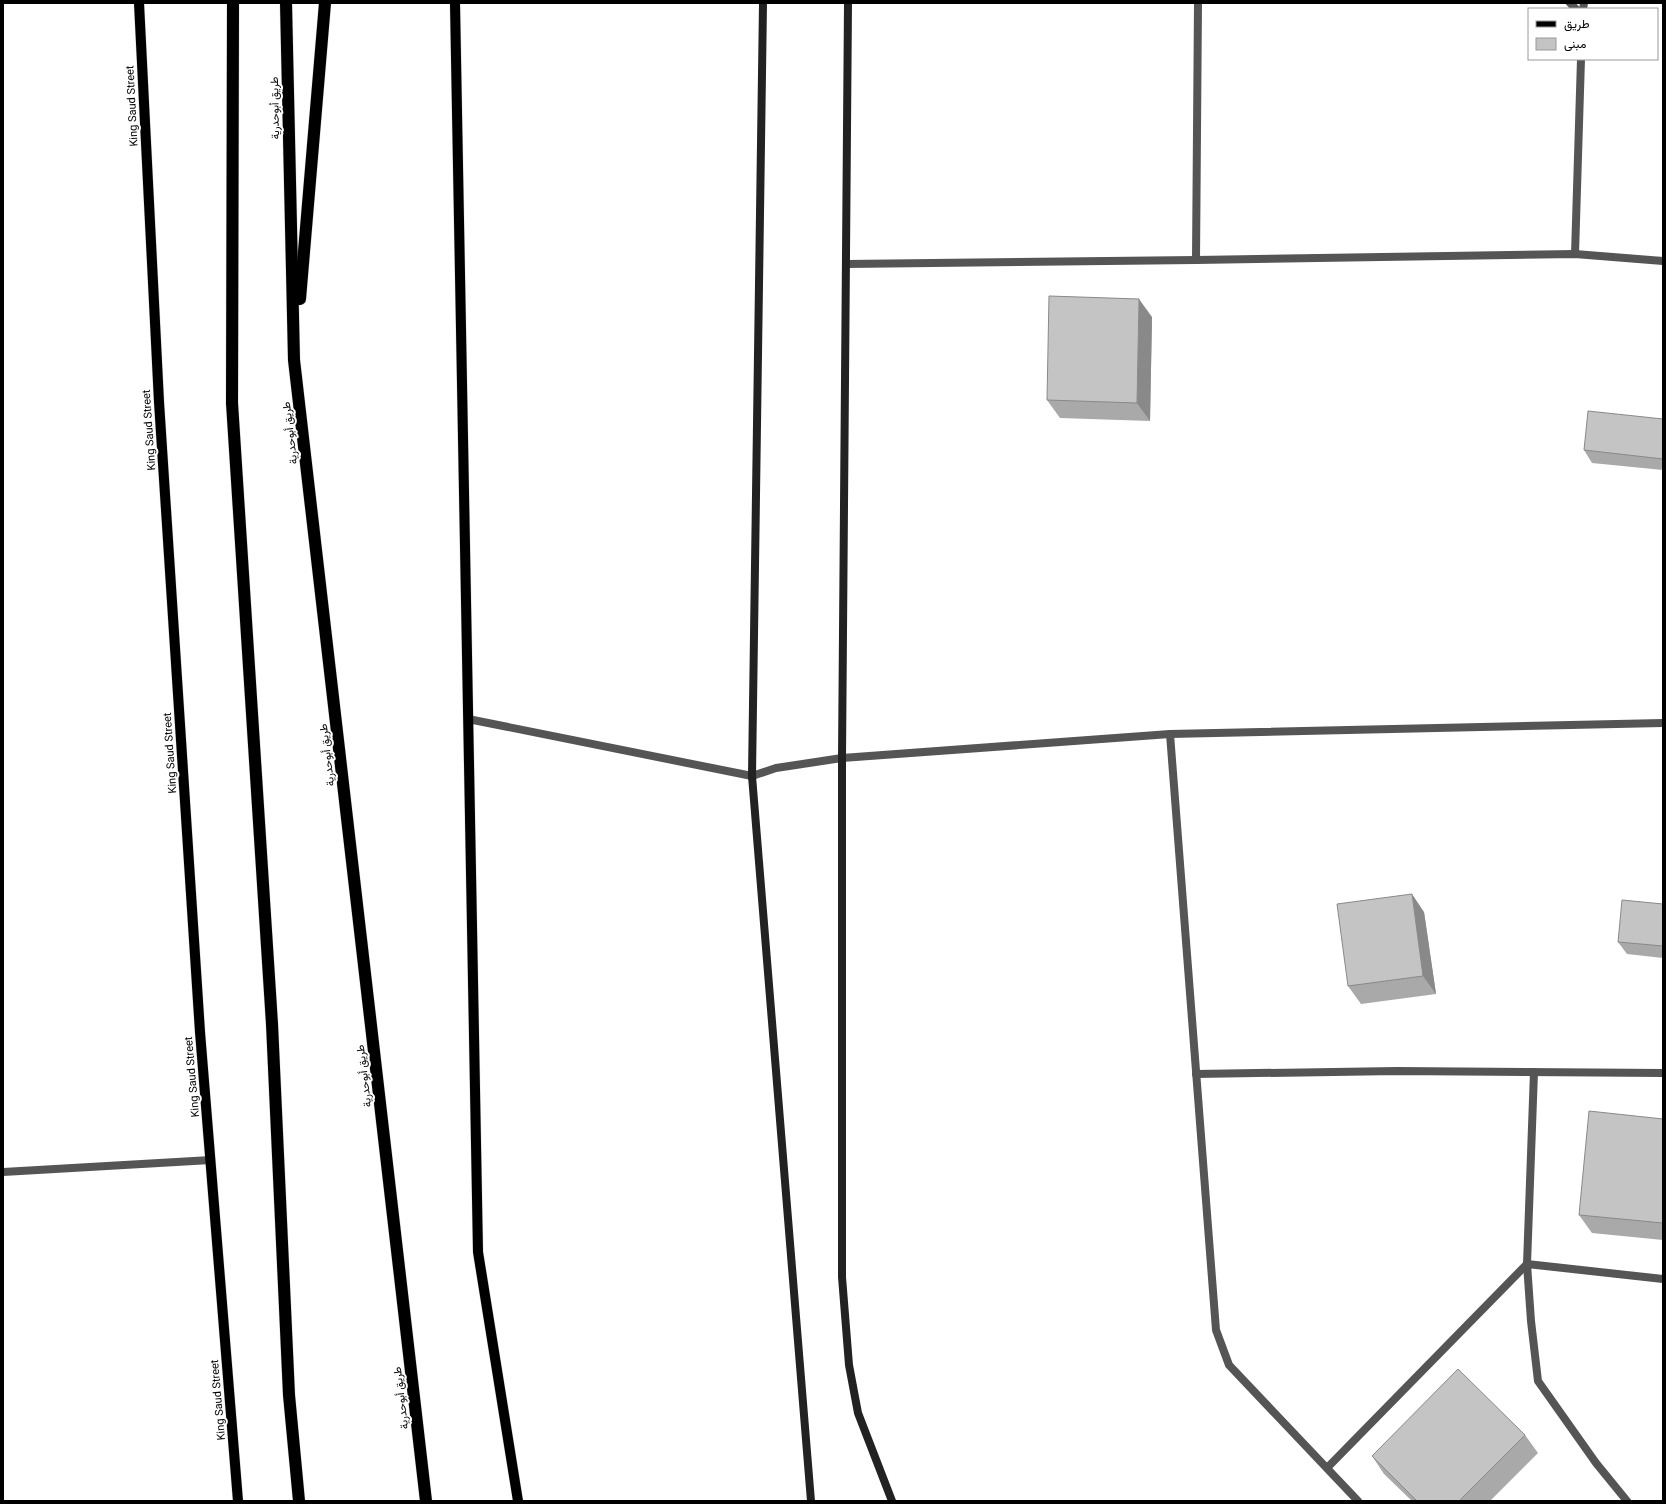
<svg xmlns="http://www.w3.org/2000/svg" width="1666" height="1504" font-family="Roboto,Vazirmatn,sans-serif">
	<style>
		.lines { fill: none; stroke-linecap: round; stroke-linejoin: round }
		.primary-casing { stroke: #dbdbdb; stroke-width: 11 }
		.highway-casing { stroke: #dbdbdb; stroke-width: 13 }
		.street { stroke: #555; stroke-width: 8 }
		.secondary { stroke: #222; stroke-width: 8 }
		.primary { stroke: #000; stroke-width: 10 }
		.highway { stroke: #000; stroke-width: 12 }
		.wall { fill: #a9a9a9 }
		.shaded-wall { fill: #898989 }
		.building { fill: #c4c4c4; stroke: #898989 }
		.labels { text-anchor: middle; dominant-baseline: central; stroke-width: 4; stroke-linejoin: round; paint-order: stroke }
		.street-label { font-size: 11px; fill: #000; stroke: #fff }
	</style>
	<rect width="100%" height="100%" fill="#fff"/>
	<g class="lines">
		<defs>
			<g id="primary">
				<path d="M139 3 159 402 200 1032 238 1501"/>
				<path d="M455 3 478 1252 518 1501"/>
			</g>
			<g id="highway">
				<path d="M233 3 232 403 272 1024 289 1395 299 1501"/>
				<path d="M286 3 294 360 426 1501"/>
				<path d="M300 299 325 3"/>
			</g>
		</defs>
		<use href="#primary" class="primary-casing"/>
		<use href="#highway" class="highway-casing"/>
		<g class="street">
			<path d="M1570 3 1576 9"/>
			<path d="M1583 9 1584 3"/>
			<path d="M1575 254 1581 59"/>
			<path d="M1196 260 1198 3"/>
			<path d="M846 264 1196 260 1575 254 1663 261"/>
			<path d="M468 719 752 776 776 768 842 758 1170 734 1663 723"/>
			<path d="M1170 734 1216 1330 1229 1365 1358 1501"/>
			<path d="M1534 1072 1527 1264 1663 1279"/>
			<path d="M1196 1074 1397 1071 1663 1073"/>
			<path d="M3 1172 211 1160"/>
			<path d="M1527 1264 1531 1321 1538 1381 1596 1463 1627 1501"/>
			<path d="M1327 1468 1527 1264"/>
		</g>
		<g class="secondary">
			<path d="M763 3 752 776 811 1501"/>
			<path d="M848 3 842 758V1277L849 1365 858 1413 892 1501"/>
		</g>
		<use href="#primary" class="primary"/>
		<use href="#highway" class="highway"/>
	</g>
	<g class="wall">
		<path d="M1152 317 1150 421 1060 418 1047 400Z"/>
		<path d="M1663 419V470L1592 463 1584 450Z"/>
		<path d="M1663 904V958L1627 954 1618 942Z"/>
		<path d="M1424 912 1436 994 1361 1004 1348 986Z"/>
		<path d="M1663 1119V1240L1592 1233 1579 1215Z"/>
		<path d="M1525 1435 1538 1453 1490 1501H1412L1384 1474 1372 1456Z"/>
	</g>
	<g class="shaded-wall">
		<path d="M1139 299 1152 317 1150 421 1137 403Z"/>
		<path d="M1412 894 1424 912 1436 994 1423 976Z"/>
	</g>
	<g class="building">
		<path d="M1049 296 1139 299 1137 403 1047 400Z"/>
		<path d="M1588 411 1663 419V459L1584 450Z"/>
		<path d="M1412 894 1423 976 1348 986 1337 904Z"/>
		<path d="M1622 900 1663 904V946L1618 942Z"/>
		<path d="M1589 1111 1663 1119V1223L1579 1215Z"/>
		<path d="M1458 1369 1525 1435 1459 1501H1417L1372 1456Z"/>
	</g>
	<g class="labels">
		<g class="street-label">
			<text transform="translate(132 106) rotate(-93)">King Saud Street</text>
			<text transform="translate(275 108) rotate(-91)">طريق أبوحدرية</text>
			<text transform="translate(149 430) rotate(-94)">King Saud Street</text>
			<text transform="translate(290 433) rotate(-97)">طريق أبوحدرية</text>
			<text transform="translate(170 753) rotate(-94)">King Saud Street</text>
			<text transform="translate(327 755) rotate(-97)">طريق أبوحدرية</text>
			<text transform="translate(364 1076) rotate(-97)">طريق أبوحدرية</text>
			<text transform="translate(192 1077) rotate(-95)">King Saud Street</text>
			<text transform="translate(401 1398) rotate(-97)">طريق أبوحدرية</text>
			<text transform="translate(218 1400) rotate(-95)">King Saud Street</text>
		</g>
	</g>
	<rect width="1666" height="1504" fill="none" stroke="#000000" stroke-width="8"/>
	<rect x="1528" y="8" width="130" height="52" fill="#ffffff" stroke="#999999"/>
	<rect x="1536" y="21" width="20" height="6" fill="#000000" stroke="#999999"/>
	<text x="1564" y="28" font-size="12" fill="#000000">طريق</text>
	<rect x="1536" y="38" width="20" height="12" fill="#c4c4c4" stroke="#999999"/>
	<text x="1564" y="48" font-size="12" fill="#000000">مبنى</text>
</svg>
